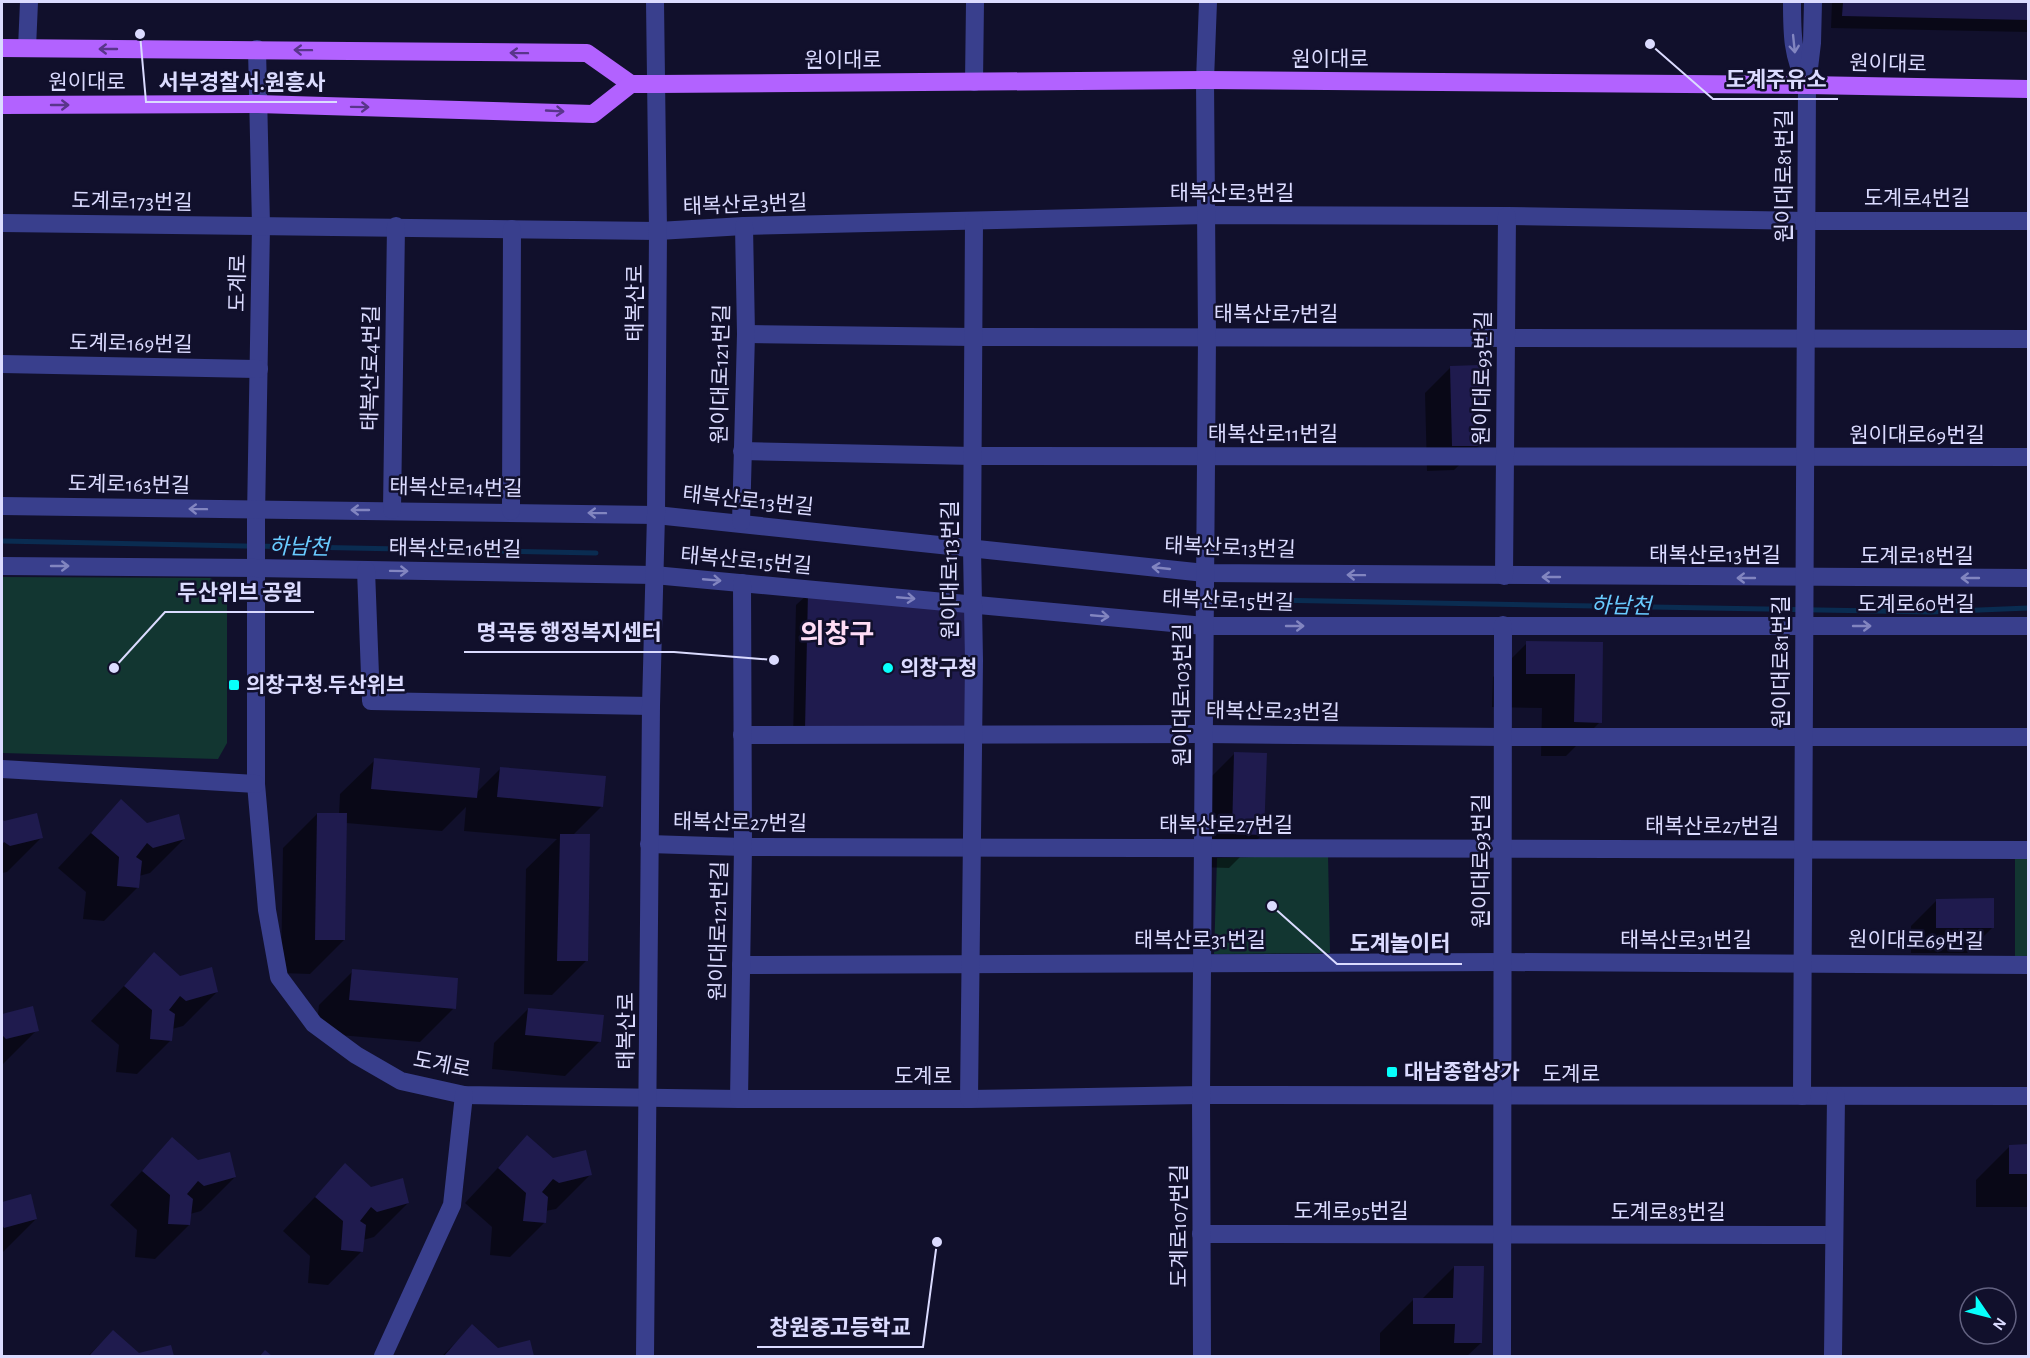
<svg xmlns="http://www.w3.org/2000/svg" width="2030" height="1358" font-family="'Alegreya Sans','Noto Sans KR',sans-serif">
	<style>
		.green { fill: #123631 }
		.shadow { fill: #0007 }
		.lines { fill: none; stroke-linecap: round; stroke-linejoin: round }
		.stream { stroke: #0a2c51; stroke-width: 5 }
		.building { fill: #1f1b4e }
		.minor { stroke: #393f8d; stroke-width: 18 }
		.major { stroke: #b262ff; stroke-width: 18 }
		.oneway { stroke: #8285c0 }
		.oneway2 { stroke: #59358b }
		.poi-dot { fill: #07fffc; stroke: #11102c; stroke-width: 2 }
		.labels { text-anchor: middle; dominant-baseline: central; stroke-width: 5; stroke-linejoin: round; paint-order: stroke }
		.street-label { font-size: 21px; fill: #dbdbff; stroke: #11102c }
		.poi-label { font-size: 21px; font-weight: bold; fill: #dbdbff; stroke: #11102c; text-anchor: start }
		.water-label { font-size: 22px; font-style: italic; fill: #69cbff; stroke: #11102c }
		.district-label { font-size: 27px; font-weight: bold; fill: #ffddf6; stroke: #11102c }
		.leader { fill: none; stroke: #dbdbff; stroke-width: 2 }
		.callout-dot { fill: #dbdbff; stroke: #11102c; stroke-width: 2 }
		.callout-label { font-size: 22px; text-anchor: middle; font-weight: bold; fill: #dbdbff; stroke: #11102c; stroke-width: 5; stroke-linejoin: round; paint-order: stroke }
	</style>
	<rect width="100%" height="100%" fill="#11102c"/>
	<g class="green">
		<path d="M2 577 210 578 223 585 227 593V743L218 759 2 753Z"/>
		<rect x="2015" y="854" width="13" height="103"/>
		<path d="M1328 855 1330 953 1214 954 1217 858Z"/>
	</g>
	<g class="shadow">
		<path d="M1832 2H2028V32L1831 28Z"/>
		<path d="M1451 367 1480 445 1454 470 1427 471 1425 393Z"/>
		<path d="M808 594 970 609 793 740 796 605Z"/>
		<path d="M1527 643 1601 644 1600 722 1566 756H1541L1542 708 1492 707 1493 677Z"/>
		<path d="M1235 753 1263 834 1229 868 1198 867 1201 787Z"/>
		<path d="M375 760 476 793 501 768 602 806 572 836 586 961 552 995 524 994 526 869 557 839 464 831 466 807 442 831 346 823 344 940 310 974 281 973 283 848 317 814 339 815 340 794Z"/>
		<path d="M121 801 147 824 184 839 150 873 139 876 138 887 104 921 83 919 86 892 58 868Z"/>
		<path d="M2 821 41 838 7 872 2 873Z"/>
		<path d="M1937 900 1993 927 1967 953H1911V926Z"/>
		<path d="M154 954 180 977 217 992 183 1026 172 1029 171 1040 137 1074 116 1072 119 1045 91 1021Z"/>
		<path d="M353 971 454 1008 420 1042 316 1033 319 1005Z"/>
		<path d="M32 1008 37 1030 2 1065V1015Z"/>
		<path d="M528 1009 599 1042 565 1076 492 1069 494 1043Z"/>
		<path d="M527 1137 553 1160 590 1175 556 1209 545 1211 544 1223 510 1257 490 1255 492 1227 465 1203Z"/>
		<path d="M172 1139 198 1162 235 1177 201 1211 190 1214 189 1225 155 1259 135 1257 137 1230 110 1205Z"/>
		<path d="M2010 1146H2028V1207H1976V1180Z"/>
		<path d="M345 1165 371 1188 408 1203 374 1237 363 1240 362 1251 328 1285 308 1283 310 1256 283 1231Z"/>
		<path d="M30 1196 36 1219 2 1253V1203Z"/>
		<path d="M1454 1267 1481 1343 1467 1356H1380V1333L1414 1299H1422Z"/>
		<path d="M472 1327 497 1349 529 1341 533 1356H442Z"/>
		<path d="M113 1332 139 1355 170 1347 173 1356H88Z"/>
	</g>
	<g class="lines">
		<g class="stream">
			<path d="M2 541 596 553"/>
			<path d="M1213 599 1931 612 2028 608"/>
		</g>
	</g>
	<g class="building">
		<path d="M1843 2H2028V20L1842 16Z"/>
		<path d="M1480 365 1481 446H1452L1450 366Z"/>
		<path d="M808 592 971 608 970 729H805Z"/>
		<path d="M1526 641 1603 642 1602 723 1574 722 1575 674H1526Z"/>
		<path d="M1234 752 1267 753 1264 835 1232 834Z"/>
		<path d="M374 758 480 768 477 798 371 789Z"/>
		<path d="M500 767 606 776 603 807 497 797Z"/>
		<path d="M121 799 147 823 179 814 185 839 153 848 147 843 136 857 142 861 139 888 117 886 119 857 91 833Z"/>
		<path d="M37 813 43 838 10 846 4 842 2 845V819L4 821Z"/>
		<path d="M317 813H347L345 940H315Z"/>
		<path d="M560 834H590L588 961H557Z"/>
		<path d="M1994 898V928H1936V899Z"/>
		<path d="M154 952 180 976 212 967 218 992 186 1001 180 996 169 1010 175 1014 172 1041 150 1039 152 1010 124 986Z"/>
		<path d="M352 969 458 978 456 1009 349 1000Z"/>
		<path d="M33 1006 39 1031 6 1039 2 1035V1014Z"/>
		<path d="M528 1008 604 1015 601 1042 525 1035Z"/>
		<path d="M527 1135 553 1158 586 1150 592 1175 559 1183 553 1179 542 1192 548 1197 546 1223 523 1221 526 1193 498 1168Z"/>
		<path d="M172 1137 198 1160 230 1152 236 1177 204 1186 198 1181 187 1194 193 1199 190 1225 168 1224 170 1195 142 1171Z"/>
		<path d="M2028 1144V1174H2009V1145Z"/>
		<path d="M345 1163 371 1187 403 1178 409 1203 377 1212 371 1207 360 1221 366 1225 363 1252 341 1250 343 1221 315 1197Z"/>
		<path d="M31 1194 37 1219 4 1228 2 1225V1202Z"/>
		<path d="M1454 1266H1484L1482 1343H1454L1455 1324H1413V1298H1453Z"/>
		<path d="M472 1324 498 1348 530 1340 534 1356H444Z"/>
		<path d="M113 1330 139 1353 171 1345 174 1356H89Z"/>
		<path d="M265 1350 272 1356H260Z"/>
	</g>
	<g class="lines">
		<g class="minor">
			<path d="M1792 2C1792 33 1792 56 1807 85"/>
			<path d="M27 48 29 2"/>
			<path d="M257 49 261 226 256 517V784L267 910 279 977 314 1024 356 1055 401 1081 464 1095 739 1099H969L1201 1095 2028 1096"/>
			<path d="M974 82 975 2"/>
			<path d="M2 223 658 231 744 226 1207 215 1507 216 1806 221H2028"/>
			<path d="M746 334 973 337 2028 339"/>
			<path d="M2 364 259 369"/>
			<path d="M742 451 973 456 2028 457"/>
			<path d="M2 506 656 515 1205 573 2028 578"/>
			<path d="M392 510 396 226"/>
			<path d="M511 511 512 229"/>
			<path d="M741 522 746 334 744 226"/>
			<path d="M2 566 256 568 654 575 1205 626H2028"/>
			<path d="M366 570 371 701 651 706"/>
			<path d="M1504 576 1507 216"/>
			<path d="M742 735 1205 734 1504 737H2028"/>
			<path d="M2 769 256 784"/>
			<path d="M649 844 743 847 2028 850"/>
			<path d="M741 965 1503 962 2028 965"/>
			<path d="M1802 1096 1807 85 1812 43 1813 2"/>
			<path d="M739 1099 743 847 742 583"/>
			<path d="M969 1099 974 661 972 549 974 221"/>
			<path d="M1201 1234 1834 1235"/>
			<path d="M383 1356 452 1205 464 1095"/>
			<path d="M645 1356 651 706 656 515 658 231 655 2"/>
			<path d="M1202 1356 1201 1095 1207 336 1205 80 1208 2"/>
			<path d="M1502 1356 1503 625"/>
			<path d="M1833 1356 1836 1096"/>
		</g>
		<g class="major">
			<path d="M2 48 587 53 631 84"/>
			<path d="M2 105 258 104 593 114 631 84H656L1205 80 1807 85 2028 89"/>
		</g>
	</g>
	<defs><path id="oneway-shaft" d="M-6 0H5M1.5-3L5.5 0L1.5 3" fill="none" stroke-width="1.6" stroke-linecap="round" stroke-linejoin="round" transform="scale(1.5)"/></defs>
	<g class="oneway">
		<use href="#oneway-shaft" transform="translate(1794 44) rotate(84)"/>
		<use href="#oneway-shaft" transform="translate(198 509) rotate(-179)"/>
		<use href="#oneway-shaft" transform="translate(360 510) rotate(-180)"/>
		<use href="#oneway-shaft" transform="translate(597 513) rotate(-179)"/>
		<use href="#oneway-shaft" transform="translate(60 566)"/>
		<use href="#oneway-shaft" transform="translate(1161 568) rotate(-174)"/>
		<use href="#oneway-shaft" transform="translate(399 571) rotate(1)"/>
		<use href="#oneway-shaft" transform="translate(1356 575) rotate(-179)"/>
		<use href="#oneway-shaft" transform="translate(1551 577) rotate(-180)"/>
		<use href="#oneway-shaft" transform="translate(1746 578) rotate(-180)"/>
		<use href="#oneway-shaft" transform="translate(1970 578) rotate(-180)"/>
		<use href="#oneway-shaft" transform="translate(712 580) rotate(5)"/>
		<use href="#oneway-shaft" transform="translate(906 598) rotate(5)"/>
		<use href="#oneway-shaft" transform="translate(1100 616) rotate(5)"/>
		<use href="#oneway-shaft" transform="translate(1295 626)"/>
		<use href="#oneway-shaft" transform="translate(1862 626)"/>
	</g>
	<g class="oneway2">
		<use href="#oneway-shaft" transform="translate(108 49) rotate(-180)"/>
		<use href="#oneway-shaft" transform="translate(303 50) rotate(-179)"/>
		<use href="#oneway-shaft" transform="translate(519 53) rotate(-179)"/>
		<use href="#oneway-shaft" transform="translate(60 105)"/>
		<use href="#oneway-shaft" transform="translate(360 107) rotate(1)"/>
		<use href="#oneway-shaft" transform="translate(555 111) rotate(3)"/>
	</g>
	<g class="poi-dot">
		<circle cx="888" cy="668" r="6"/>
		<rect x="228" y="679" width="12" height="12" rx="3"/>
		<rect x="1386" y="1066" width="12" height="12" rx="3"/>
	</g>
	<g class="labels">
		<g class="street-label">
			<text x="1330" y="59">원이대로</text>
			<text x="843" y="60">원이대로</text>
			<text transform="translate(1888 64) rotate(1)">원이대로</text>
			<text x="87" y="82">원이대로</text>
			<text transform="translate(1784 176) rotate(-90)">원이대로81번길</text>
			<text x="1232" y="193">태복산로3번길</text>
			<text x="1917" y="198">도계로4번길</text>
			<text transform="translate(132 202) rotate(1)">도계로173번길</text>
			<text transform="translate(745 205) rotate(-2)">태복산로3번길</text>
			<text transform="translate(238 283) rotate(-89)">도계로</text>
			<text transform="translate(635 303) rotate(-90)">태복산로</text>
			<text x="1276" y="314">태복산로7번길</text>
			<text transform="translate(131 344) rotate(1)">도계로169번길</text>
			<text transform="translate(371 368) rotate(-89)">태복산로4번길</text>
			<text transform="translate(721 374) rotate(-89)">원이대로121번길</text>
			<text transform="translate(1483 378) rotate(-89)">원이대로93번길</text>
			<text x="1273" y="434">태복산로11번길</text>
			<text x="1917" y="435">원이대로69번길</text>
			<text transform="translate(129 485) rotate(1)">도계로163번길</text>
			<text transform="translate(456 488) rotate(1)">태복산로14번길</text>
			<text transform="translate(748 501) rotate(6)">태복산로13번길</text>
			<text transform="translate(1230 548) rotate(2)">태복산로13번길</text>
			<text transform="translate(455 549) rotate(1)">태복산로16번길</text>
			<text x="1715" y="555">태복산로13번길</text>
			<text x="1917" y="556">도계로18번길</text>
			<text transform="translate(746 561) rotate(5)">태복산로15번길</text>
			<text transform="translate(950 570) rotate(-90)">원이대로113번길</text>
			<text transform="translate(1228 601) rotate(2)">태복산로15번길</text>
			<text x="1916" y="604">도계로60번길</text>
			<text transform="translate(1781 662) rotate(-90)">원이대로81번길</text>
			<text transform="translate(1182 695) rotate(-90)">원이대로103번길</text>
			<text transform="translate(1273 712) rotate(1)">태복산로23번길</text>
			<text transform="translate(740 823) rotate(1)">태복산로27번길</text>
			<text x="1226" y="825">태복산로27번길</text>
			<text x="1712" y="826">태복산로27번길</text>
			<text transform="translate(1481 861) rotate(-90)">원이대로93번길</text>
			<text transform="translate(719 931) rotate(-89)">원이대로121번길</text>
			<text x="1200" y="940">태복산로31번길</text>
			<text x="1686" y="940">태복산로31번길</text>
			<text transform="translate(1916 941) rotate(1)">원이대로69번길</text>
			<text transform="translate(626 1031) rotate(-90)">태복산로</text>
			<text transform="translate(442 1065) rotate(11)">도계로</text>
			<text x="1571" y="1074">도계로</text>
			<text x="923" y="1076">도계로</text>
			<text x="1351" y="1211">도계로95번길</text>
			<text x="1668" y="1212">도계로83번길</text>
			<text transform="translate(1179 1226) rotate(-90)">도계로107번길</text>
		</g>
		<g class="poi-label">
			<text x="900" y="668">의창구청</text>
			<text x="246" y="685">의창구청.두산위브</text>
			<text x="1404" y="1072">대남종합상가</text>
		</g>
		<g class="water-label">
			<text transform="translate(299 547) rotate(1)">하남천</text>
			<text transform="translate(1621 606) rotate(1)">하남천</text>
		</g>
		<g class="district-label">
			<text x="837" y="634">의창구</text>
		</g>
	</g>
	<path class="leader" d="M1650 44L1713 99H1838M140 34L146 102H337M114 668L165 612H314M774 660L674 652H464M1272 906L1337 964H1462M937 1242L923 1347H757"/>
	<g class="callout-dot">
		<circle cx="1650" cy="44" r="6"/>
		<circle cx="140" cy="34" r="6"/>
		<circle cx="114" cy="668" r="6"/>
		<circle cx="774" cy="660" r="6"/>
		<circle cx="1272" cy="906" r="6"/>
		<circle cx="937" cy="1242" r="6"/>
	</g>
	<g class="callout-label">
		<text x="1776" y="87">도계주유소</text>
		<text x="242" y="90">서부경찰서.원흥사</text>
		<text x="240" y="600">두산위브 공원</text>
		<text x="569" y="640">명곡동 행정복지센터</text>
		<text x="1400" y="951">도계놀이터</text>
		<text x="840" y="1335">창원중고등학교</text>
	</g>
	<rect width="2030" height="1358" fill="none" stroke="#dbdbff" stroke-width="6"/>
	<g transform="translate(1988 1316) rotate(125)"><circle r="28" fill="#11102c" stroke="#626180" stroke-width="1.5"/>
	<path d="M0-4.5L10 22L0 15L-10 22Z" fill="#07fffc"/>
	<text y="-9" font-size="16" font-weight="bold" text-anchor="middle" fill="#dbdbff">N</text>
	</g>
</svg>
